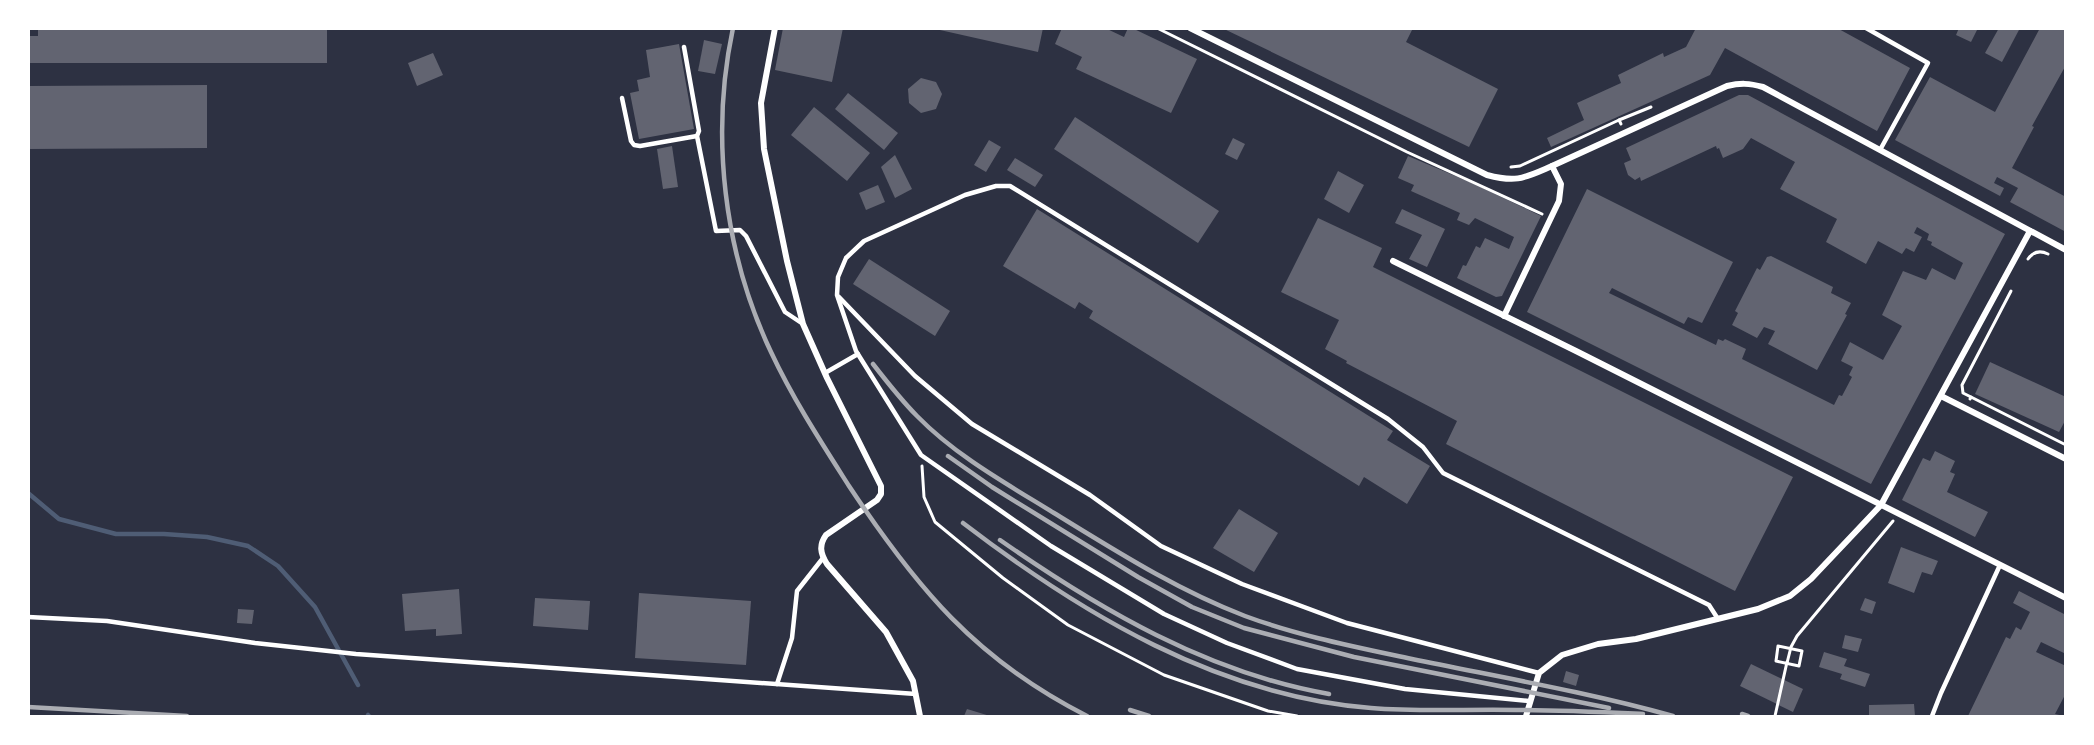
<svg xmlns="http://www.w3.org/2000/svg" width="2094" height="745" font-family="'Titillium Web',sans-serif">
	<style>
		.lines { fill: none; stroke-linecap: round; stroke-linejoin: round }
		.stream { stroke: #4f5d75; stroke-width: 4.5 }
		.building { fill: #626471 }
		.path { stroke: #fff; stroke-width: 3 }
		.service { stroke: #fff; stroke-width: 4.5 }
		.minor { stroke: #fff; stroke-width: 6 }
		.rail { stroke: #abadb3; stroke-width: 4.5 }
	</style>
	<rect width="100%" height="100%" fill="#2d3142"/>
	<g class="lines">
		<g class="stream">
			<path d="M28 493 59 519 116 534H164L207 537 248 546 278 566 315 607 358 685"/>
			<path d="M368 715 369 716"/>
		</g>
	</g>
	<g class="building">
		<path d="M38 28H327V63H28V36H38Z"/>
		<path d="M783 28H843L832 82 775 70Z"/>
		<path d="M931 28H1043L1038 52Z"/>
		<path d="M1062 28H1105L1124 37 1128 28H1132L1197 59 1171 113 1076 69 1082 57 1055 44Z"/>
		<path d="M1222 28H1413L1406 42 1498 89 1469 147Z"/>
		<path d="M1696 28H1837L1910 68 1877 131 1725 48 1710 75 1551 147 1547 138 1584 120 1577 103 1621 83 1618 75 1663 53 1664 57 1686 47Z"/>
		<path d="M1959 28H1978L1971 42 1956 35Z"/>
		<path d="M1999 28H2020L2002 62 1985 53Z"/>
		<path d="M2040 28H2066V65L2032 126 2034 127 2012 168 2066 197V232L2010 202 2018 188 1997 177 1994 183 2004 188 2000 196 1895 140 1930 77 1995 112Z"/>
		<path d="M704 40 722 44 715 74 698 71Z"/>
		<path d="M679 44 694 129 639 139 630 93 639 91 637 80 650 77 646 50Z"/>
		<path d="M433 53 443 75 417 86 408 63Z"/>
		<path d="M921 78 936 82 942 94 936 109 921 113 909 103 908 89Z"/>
		<path d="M207 85V148L28 149V86Z"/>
		<path d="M848 93 898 133 884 150 835 109Z"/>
		<path d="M1739 95H1748L2005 234 1871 484 1527 312 1587 189 1733 262 1702 323 1688 317 1684 324 1612 288 1609 293 1716 345 1718 339 1723 341 1725 339 1746 349 1742 359 1834 405 1839 395 1842 396 1852 377 1849 375 1853 367 1841 361 1850 342 1883 360 1902 326 1882 315 1903 271 1926 280 1932 268 1955 280 1963 263 1931 245 1932 242 1927 240 1929 234 1917 227 1914 233 1922 237 1914 252 1906 248 1902 254 1878 241 1866 264 1826 242 1837 219 1780 189 1795 162 1751 138 1743 149 1723 158 1719 148 1717 149 1716 146 1641 181 1640 177 1635 180 1628 175 1624 163 1631 160 1626 148Z"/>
		<path d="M814 107 870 153 847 181 791 135Z"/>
		<path d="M1075 117 1219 211 1198 243 1054 149Z"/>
		<path d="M1233 138 1245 144 1237 160 1225 154Z"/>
		<path d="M989 140 1001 147 986 172 974 165Z"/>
		<path d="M672 146 678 187 663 189 657 149Z"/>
		<path d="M895 155 912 189 895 198 881 167Z"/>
		<path d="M1408 156 1472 183 1541 216 1502 296 1496 297 1457 278 1463 265 1466 266 1476 246 1480 248 1485 238 1509 249 1514 237 1475 218 1469 225 1457 220 1460 213 1411 191 1414 185 1398 178Z"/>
		<path d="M1015 158 1043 175 1035 187 1007 170Z"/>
		<path d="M1338 171 1364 185 1349 213 1324 199Z"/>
		<path d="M878 185 885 202 866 210 859 193Z"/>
		<path d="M1037 209 1393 431 1387 440 1430 466 1407 504 1364 477 1359 486 1089 318 1093 311 1079 302 1075 309 1003 266Z"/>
		<path d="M1402 209 1445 229 1427 267 1409 259 1422 235 1395 223Z"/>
		<path d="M1318 218 1382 248 1373 267 1793 477 1735 591 1446 444 1457 421 1346 363 1347 361 1325 349 1339 320 1281 292Z"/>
		<path d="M1771 256 1833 287 1831 293 1851 303 1845 314 1847 315 1817 370 1768 344 1775 331 1764 327 1757 338 1732 325 1738 313 1735 311 1757 268 1760 270 1767 257Z"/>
		<path d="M869 259 950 311 935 336 853 284Z"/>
		<path d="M1990 362 2066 397V419L2059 432 1975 394Z"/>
		<path d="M1935 451 1955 461 1950 472 1955 474 1947 492 1988 512 1975 537 1902 500 1923 458 1930 461Z"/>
		<path d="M1239 509 1278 533 1254 572 1213 548Z"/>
		<path d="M1901 547 1938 561 1932 575 1922 572 1914 593 1888 583Z"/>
		<path d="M459 589 462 634 436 636V629L405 631 402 594Z"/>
		<path d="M2019 591 2066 615V654L2041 642 2036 652 2066 666V693L2055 714 2064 716H1968L2006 637 2010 639 2016 627 2021 630 2030 612 2013 603Z"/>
		<path d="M639 593 751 601 746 665 635 658Z"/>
		<path d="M535 598 590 601 588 630 533 626Z"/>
		<path d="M1865 598 1876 602 1872 614 1860 610Z"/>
		<path d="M238 609 254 610 252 624 237 623Z"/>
		<path d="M1845 635 1862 639 1858 652 1842 648Z"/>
		<path d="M1824 652 1847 659 1844 666 1870 674 1865 687 1840 679 1842 674 1819 667Z"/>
		<path d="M1751 664 1803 689 1793 712 1740 686Z"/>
		<path d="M1566 671 1579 675 1576 686 1563 682Z"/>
		<path d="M1914 704 1915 716H1869V705Z"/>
		<path d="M967 709 990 716H964Z"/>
	</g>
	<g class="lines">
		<g class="path">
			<path d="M1157 28 1407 152 1542 214"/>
			<path d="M1621 124 1619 120 1651 107"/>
			<path d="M1511 167 1520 166 1619 120"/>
			<path d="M2028 259C2033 252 2040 250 2048 254"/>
			<path d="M1971 397 2066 445"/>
			<path d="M1970 399 1971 397 1963 393 1962 385 2011 291"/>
			<path d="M922 466 924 497 935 522 1003 578 1068 625 1164 675 1268 711 1297 716"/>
			<path d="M1778 646 1802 651 1799 666 1776 661Z"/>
			<path d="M1787 663 1791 647 1797 636 1893 521"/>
			<path d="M1775 716 1787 662"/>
		</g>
		<g class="service">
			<path d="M1866 28 1928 63 1880 150"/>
			<path d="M684 47 699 131 697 136 716 231 740 230 746 236 785 312 803 324"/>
			<path d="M622 98 631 141 634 145 640 146 697 136"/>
			<path d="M839 297 915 376 972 424 1090 495 1161 546 1242 584 1347 623 1539 673"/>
			<path d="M825 373 858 354"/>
			<path d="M28 617 107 621 255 643 356 654 916 694"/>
			<path d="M777 684 792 638 797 591 823 558"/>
			<path d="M1529 701 1405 689 1297 669 1227 643 1164 614 1051 546 921 455 856 351 837 295 838 277 846 258 864 241 965 195 996 186H1010L1388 419 1423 447 1443 473 1709 605 1718 619"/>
			<path d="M1932 716 1941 693 2000 565"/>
		</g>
		<g class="minor">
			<path d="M775 28 761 103 764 149 787 261 803 324 827 378 881 486V494L877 500 826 535C819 545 820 553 827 564L886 632 913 681 920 716"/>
			<path d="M1190 28 1487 175C1517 183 1524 178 1552 166L1727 86C1740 83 1749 83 1763 87L2066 250"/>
			<path d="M1393 261 1576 351 2066 598"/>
			<path d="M1504 316 1559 201 1561 184 1552 166"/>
			<path d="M1941 396 2066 459"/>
			<path d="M1526 716 1539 673 1562 655 1598 644 1636 639 1758 609 1790 596 1811 579 1881 505 2030 231"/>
		</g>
		<g class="rail">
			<path d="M733 28C710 136 724 253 771 352 793 399 821 442 849 486 916 587 976 660 1087 716"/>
			<path d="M873 364C887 382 901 400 917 416 956 456 1007 484 1054 513 1116 551 1177 590 1245 616 1299 636 1356 647 1412 659 1499 677 1587 692 1673 716"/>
			<path d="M948 456 992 487 1138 577 1192 607 1244 628 1354 657 1609 708"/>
			<path d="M963 523C1082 614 1218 696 1371 708 1419 712 1468 709 1516 710 1558 710 1600 712 1643 714"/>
			<path d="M1000 540C1099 609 1208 673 1329 694"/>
			<path d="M28 707 187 716"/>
			<path d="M1130 710 1149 716"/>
			<path d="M1742 714 1748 716"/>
		</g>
	</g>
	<rect width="2094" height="745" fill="none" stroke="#ffffff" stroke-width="60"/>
</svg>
